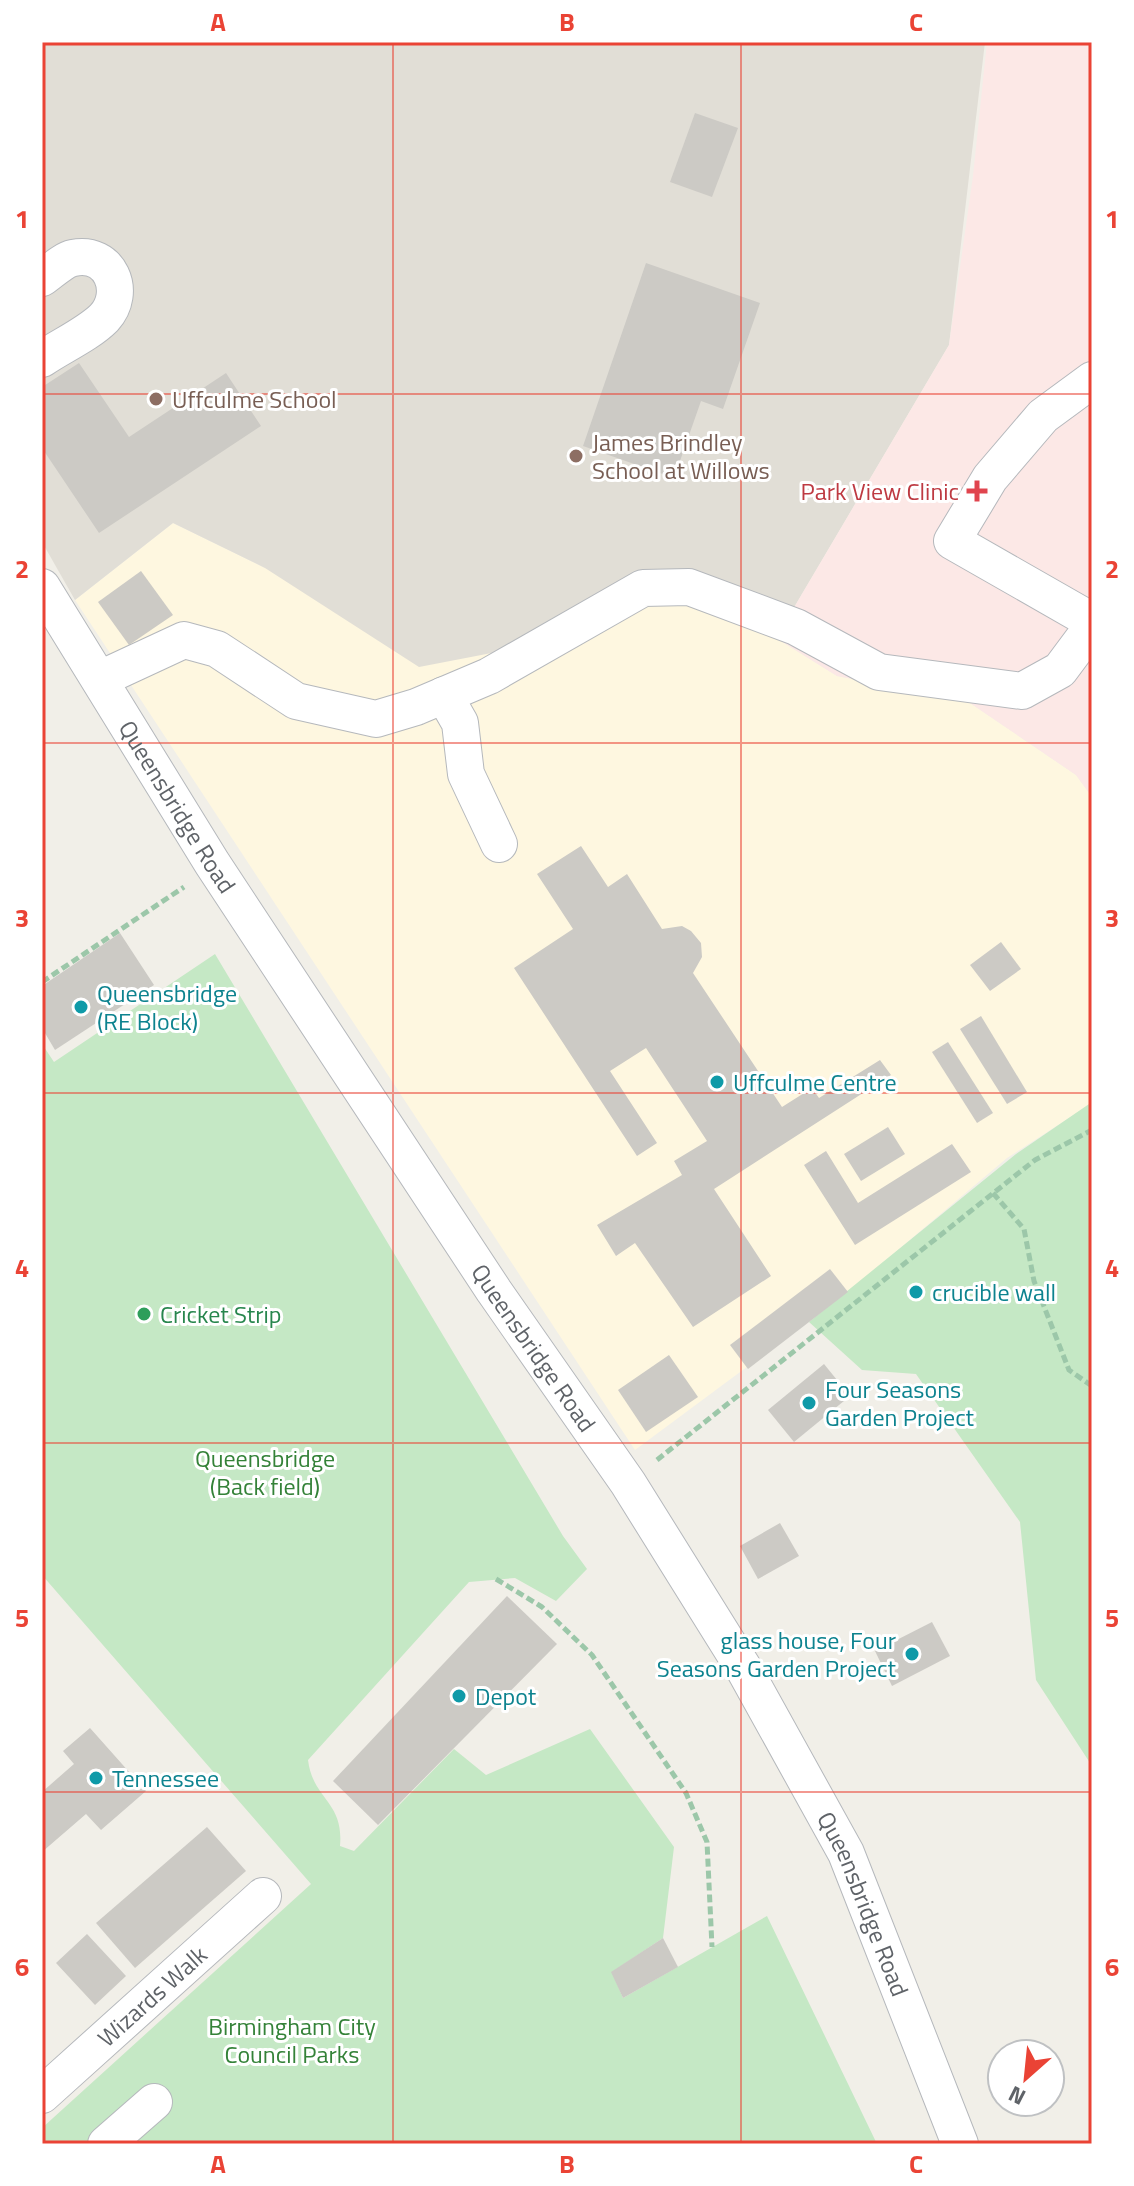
<svg xmlns="http://www.w3.org/2000/svg" width="1134" height="2186" font-family="'Titillium Web',sans-serif">
	<style>
		.commercial { fill: #fef7e0 }
		.education { fill: #e1ded6 }
		.medical { fill: #fce8e6 }
		.green { fill: #c5e8c5 }
		.building { fill: #cccac5 }
		.lines { fill: none; stroke-linecap: round; stroke-linejoin: round }
		.minor-casing { stroke: #b5b8bc; stroke-width: 38 }
		.path { stroke: #9cc7a9; stroke-width: 5; stroke-dasharray: 8 4; stroke-linecap: butt }
		.minor { stroke: #fff; stroke-width: 36 }
		.grid { fill: none; stroke: #ea4335; stroke-width: 2; stroke-opacity: 0.55 }
		.education-dot { fill: #8d6e63; stroke: #fff; stroke-width: 3 }
		.health-dot { fill: #e0444e; stroke: #fff; stroke-width: 3 }
		.culture-dot { fill: #0f9aa8; stroke: #fff; stroke-width: 3 }
		.leisure-dot { fill: #2e9e5b; stroke: #fff; stroke-width: 3 }
		.labels { text-anchor: middle; dominant-baseline: central; stroke-width: 6; stroke-linejoin: round; paint-order: stroke }
		.education-label { font-size: 24px; fill: #785e54; stroke: #fff; text-anchor: start }
		.health-label { font-size: 24px; fill: #be3a42; stroke: #fff; text-anchor: end }
		.street-label { font-size: 24px; fill: #5f6368; stroke: #fff }
		.culture-label { font-size: 24px; fill: #0d838f; stroke: #fff; text-anchor: start }
		.leisure-label { font-size: 24px; fill: #27864d; stroke: #fff; text-anchor: start }
		.park-label { font-size: 24px; fill: #348238; stroke: #fff }
		.neatline { fill: none; stroke: #ea4335; stroke-width: 3 }
		.grid-label { font-size: 26px; text-anchor: middle; font-weight: bold; fill: #ea4335 }
	</style>
	<rect width="100%" height="100%" fill="#f1efe8"/>
	<path class="commercial" d="M173 523 265 568 600 612 703 600 776 638 837 676 967 701 1076 775 1092 797V1103L1007 1158 848 1292 635 1450 75 600Z"/>
	<path class="education" d="M42 42H985L949 345 776 638 703 600 600 612 502 651 419 667 265 568 173 523 75 600 42 542Z"/>
	<path class="medical" d="M987 42H1092V797L1076 775 967 701 837 676 776 638 949 345 973 176Z"/>
	<g class="green">
		<path d="M215 954 563 1536 587 1569 556 1601 515 1578 469 1582 308 1760C313 1800 344 1801 340 1846L354 1851 454 1749 486 1775 590 1729 674 1847 663 1938 612 1972 623 1998 767 1916 877 2144H42V2128L311 1884 42 1575V1044L54 1062Z"/>
		<path d="M1092 1102V1766L1036 1680 1020 1522 916 1374 862 1370 809 1322 1016 1154Z"/>
	</g>
	<g class="building">
		<path d="M695 113 738 128 712 197 670 182Z"/>
		<path d="M646 263 760 303 723 409 701 401 674 478 583 446Z"/>
		<path d="M79 363 129 437 226 373 261 426 99 533 42 448V387Z"/>
		<path d="M141 571 173 615 129 645 98 602Z"/>
		<path d="M581 846 608 887 627 874 662 929 682 926 691 931 701 943 702 957 693 973 782 1107 812 1088 819 1098 880 1060 891 1075 714 1189 771 1276 693 1327 635 1243 616 1256 597 1225 682 1175 674 1161 707 1141 646 1048 610 1071 657 1143 637 1156 514 968 573 929 537 874Z"/>
		<path d="M120 933 154 985 55 1050 42 1028V986Z"/>
		<path d="M1001 942 1021 969 990 991 970 965Z"/>
		<path d="M981 1016 1027 1092 1007 1104 960 1029Z"/>
		<path d="M948 1042 993 1113 977 1123 932 1052Z"/>
		<path d="M888 1127 905 1154 861 1181 844 1154Z"/>
		<path d="M952 1144 971 1172 855 1245 804 1165 826 1151 858 1203Z"/>
		<path d="M830 1269 848 1292 748 1369 730 1345Z"/>
		<path d="M669 1355 698 1397 646 1432 618 1390Z"/>
		<path d="M824 1364 850 1396 794 1442 768 1410Z"/>
		<path d="M780 1523 799 1556 758 1579 740 1546Z"/>
		<path d="M507 1596 557 1644 378 1825 333 1781Z"/>
		<path d="M932 1622 950 1656 892 1686 875 1651Z"/>
		<path d="M90 1728 146 1791 101 1830 86 1814 42 1852V1792L74 1764 63 1751Z"/>
		<path d="M207 1827 246 1871 135 1968 96 1923Z"/>
		<path d="M87 1934 126 1976 95 2005 56 1963Z"/>
		<path d="M663 1938 678 1967 623 1998 611 1972Z"/>
	</g>
	<g class="lines">
		<defs>
			<g id="minor">
				<path d="M42 278C51 272 63 260 73 258 110 250 128 292 104 318 88 334 61 346 42 359"/>
				<path d="M1092 380 1043 416 990 478 952 541 1092 621"/>
				<path id="s1" d="M42 587 212 863 494 1291 628 1483 744 1669 846 1853 960 2144"/>
				<path d="M100 679 184 640 217 649 296 701 376 719 416 707 489 676 643 588 689 587 796 627 879 672 1022 691 1060 670 1092 627"/>
				<path d="M444 695 460 723 466 774 499 844"/>
				<path id="s2" d="M42 2095 263 1896"/>
				<path d="M106 2144 154 2102"/>
			</g>
		</defs>
		<use href="#minor" class="minor-casing"/>
		<g class="path">
			<path d="M42 982 184 887"/>
			<path d="M993 1193 1024 1229 1034 1281 1069 1370 1092 1386"/>
			<path d="M657 1460 1035 1160 1092 1130"/>
			<path d="M496 1579 542 1607 592 1655 686 1793 707 1842 712 1947"/>
		</g>
		<use href="#minor" class="minor"/>
	</g>
	<path class="grid" d="M393 42V2144M741 42V2144M42 394H1092M42 743H1092M42 1093H1092M42 1443H1092M42 1792H1092"/>
	<g class="education-dot">
		<circle cx="156" cy="399" r="8"/>
		<circle cx="576" cy="456" r="8"/>
	</g>
	<path class="health-dot" d="M973 479h8v8h8v8h-8v8h-8v-8h-8v-8h8z"/>
	<g class="culture-dot">
		<circle cx="81" cy="1007" r="8"/>
		<circle cx="717" cy="1082" r="8"/>
		<circle cx="916" cy="1292" r="8"/>
		<circle cx="809" cy="1403" r="8"/>
		<circle cx="912" cy="1654" r="8"/>
		<circle cx="459" cy="1696" r="8"/>
		<circle cx="96" cy="1778" r="8"/>
	</g>
	<circle class="leisure-dot" cx="144" cy="1314" r="8"/>
	<g class="labels">
		<g class="education-label">
			<text x="172" y="399">Uffculme School</text>
			<text x="592" y="442">James Brindley<tspan x="592" dy="28">School at Willows</tspan></text>
		</g>
		<g class="health-label">
			<text x="959" y="491">Park View Clinic</text>
		</g>
		<g class="street-label">
			<text stroke="none"><textPath href="#s1" startOffset="258">Queensbridge Road</textPath></text>
			<text stroke="none"><textPath href="#s1" startOffset="906">Queensbridge Road</textPath></text>
			<text stroke="none"><textPath href="#s1" startOffset="1554">Queensbridge Road</textPath></text>
			<text stroke="none"><textPath href="#s2" startOffset="148">Wizards Walk</textPath></text>
		</g>
		<g class="culture-label">
			<text x="97" y="993">Queensbridge<tspan x="97" dy="28">(RE Block)</tspan></text>
			<text x="733" y="1082">Uffculme Centre</text>
			<text x="932" y="1292">crucible wall</text>
			<text x="825" y="1389">Four Seasons<tspan x="825" dy="28">Garden Project</tspan></text>
			<text x="896" y="1640" text-anchor="end">glass house, Four<tspan x="896" dy="28">Seasons Garden Project</tspan></text>
			<text x="475" y="1696">Depot</text>
			<text x="112" y="1778">Tennessee</text>
		</g>
		<g class="leisure-label">
			<text x="160" y="1314">Cricket Strip</text>
		</g>
		<g class="park-label">
			<text x="265" y="1458">Queensbridge<tspan x="265" dy="28">(Back field)</tspan></text>
			<text x="292" y="2026">Birmingham City<tspan x="292" dy="28">Council Parks</tspan></text>
		</g>
	</g>
	<rect width="1134" height="2186" fill="none" stroke="#ffffff" stroke-width="88"/>
	<g transform="translate(1026 2078) rotate(207)"><circle r="38" fill="#ffffff" stroke="#bfc1c3" stroke-width="2"/>
	<path d="M0-6L14 30L0 20L-14 30Z" fill="#ea4335"/>
	<text y="-12" font-size="22" font-weight="bold" text-anchor="middle" fill="#5f6368">N</text>
	</g>
	<rect x="44" y="44" width="1046" height="2098" class="neatline"/>
	<g class="grid-label">
		<text x="218" y="31">A</text>
		<text x="567" y="31">B</text>
		<text x="916" y="31">C</text>
		<text x="22" y="228">1</text>
		<text x="1112" y="228">1</text>
		<text x="22" y="578">2</text>
		<text x="1112" y="578">2</text>
		<text x="22" y="927">3</text>
		<text x="1112" y="927">3</text>
		<text x="22" y="1277">4</text>
		<text x="1112" y="1277">4</text>
		<text x="22" y="1627">5</text>
		<text x="1112" y="1627">5</text>
		<text x="22" y="1976">6</text>
		<text x="1112" y="1976">6</text>
		<text x="218" y="2173">A</text>
		<text x="567" y="2173">B</text>
		<text x="916" y="2173">C</text>
	</g>
</svg>
